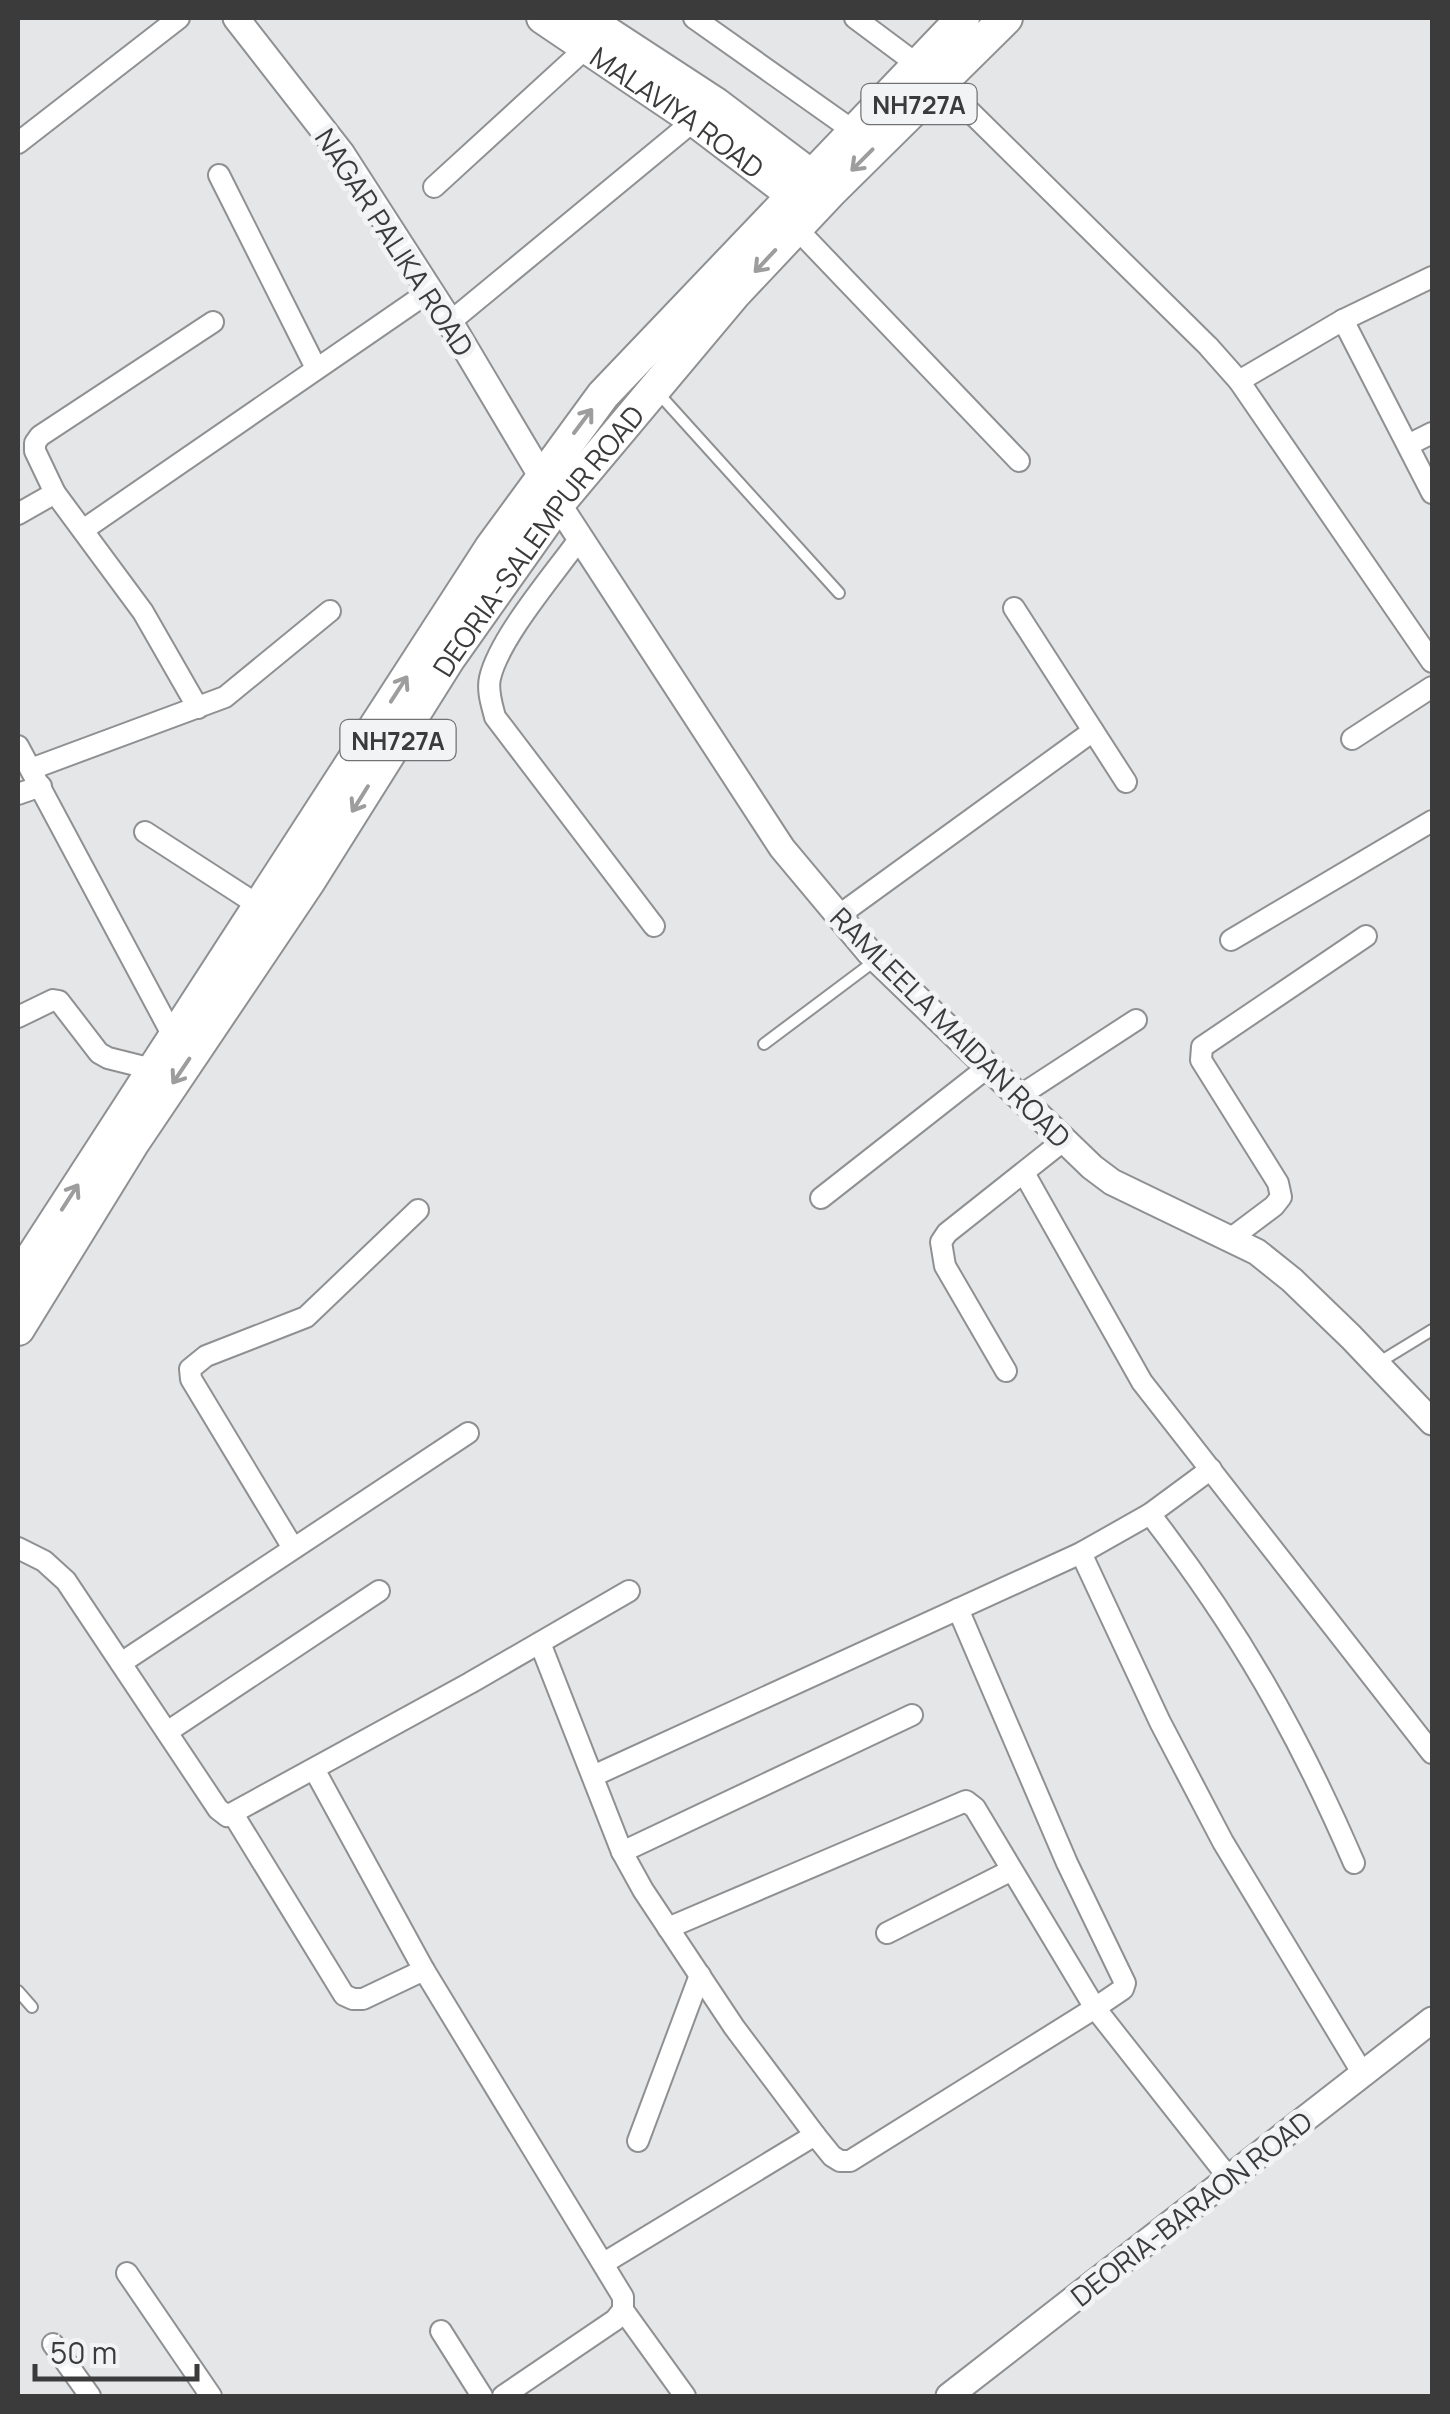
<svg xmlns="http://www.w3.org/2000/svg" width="1450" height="2414" font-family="Manrope,sans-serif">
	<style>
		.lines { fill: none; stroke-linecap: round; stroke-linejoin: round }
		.service-casing { stroke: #8f9092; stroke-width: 14 }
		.minor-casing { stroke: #8f9092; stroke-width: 24 }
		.tertiary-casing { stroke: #8f9092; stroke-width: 29 }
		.primary-casing { stroke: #8f9092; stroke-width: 34 }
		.trunk-casing { stroke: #8f9092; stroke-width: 36 }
		.service { stroke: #fff; stroke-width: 10 }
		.minor { stroke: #fff; stroke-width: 20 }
		.tertiary { stroke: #fff; stroke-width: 25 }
		.primary { stroke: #fff; stroke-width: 30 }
		.trunk { stroke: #fff; stroke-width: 32 }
		.oneway { stroke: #9d9d9e }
		.labels { text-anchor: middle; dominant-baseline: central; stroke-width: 10; stroke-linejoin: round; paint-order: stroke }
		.shield { fill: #f2f3f5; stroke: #727274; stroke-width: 2.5 }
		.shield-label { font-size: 25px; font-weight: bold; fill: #3b3b3c }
		.street-label { font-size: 28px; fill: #3b3b3c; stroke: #f2f3f5 }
	</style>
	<rect width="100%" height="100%" fill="#e4e6e8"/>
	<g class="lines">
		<defs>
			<g id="service">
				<path d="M659 394 839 593"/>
				<path d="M764 1044 876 960"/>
				<path d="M1378 1363 1432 1330"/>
				<path d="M18 1991 32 2007"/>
			</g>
			<g id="minor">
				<path d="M694 18 855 132"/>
				<path d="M855 18 918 65"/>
				<path d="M941 83 1208 346 1239 381 1432 662"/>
				<path d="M18 143 179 18"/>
				<path d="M219 175 316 368"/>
				<path d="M434 187 586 48"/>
				<path d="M796 228 1019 461"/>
				<path d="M1343 320 1432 493"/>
				<path d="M450 322 702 114"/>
				<path d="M1239 381 1343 320 1432 277"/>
				<path d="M1408 445 1432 433"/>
				<path d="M18 514 55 493"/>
				<path d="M83 530 430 291"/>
				<path d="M580 538C555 573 499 638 490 678 487 691 492 705 495 717L654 926"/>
				<path d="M1014 608 1126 782"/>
				<path d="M198 708 143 612 55 493 35 451V443L40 436 213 322"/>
				<path d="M1352 739 1432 687"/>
				<path d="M18 746 173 1036"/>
				<path d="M31 769 225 697 330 611"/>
				<path d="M18 794 41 786"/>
				<path d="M145 832 258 905"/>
				<path d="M838 916 1093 731"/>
				<path d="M1231 940 1432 821"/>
				<path d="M18 1017 53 1000 59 1001 99 1053 108 1058 152 1069"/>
				<path d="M1018 1097 1136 1020"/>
				<path d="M1024 1173 1142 1382 1432 1753"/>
				<path d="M821 1198 988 1067"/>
				<path d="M1230 1239 1274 1206 1281 1197 1278 1183 1201 1060 1202 1047 1366 936"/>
				<path d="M1006 1371 945 1266 941 1242 947 1233 1063 1141"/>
				<path d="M1150 1514C1238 1628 1297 1731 1354 1863"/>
				<path d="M18 1548 44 1561 66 1581 218 1809 227 1816 470 1683 629 1591"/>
				<path d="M293 1548 191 1379 190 1369 206 1356 306 1317 418 1210"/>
				<path d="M1081 1553 1160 1722 1223 1842 1363 2074"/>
				<path d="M540 1643 622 1852 643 1890 734 2027 815 2135 832 2156 840 2161H850L1095 2008 1123 1989 1125 1983 1067 1863 958 1609"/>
				<path d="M121 1663 468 1433"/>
				<path d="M167 1732 379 1591"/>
				<path d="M314 1769 424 1970 623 2297V2310L615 2320 503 2396"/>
				<path d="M593 1776 1081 1553 1150 1514 1211 1469"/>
				<path d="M233 1814 344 1995 353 1999H363L424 1970"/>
				<path d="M622 1852 912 1715"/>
				<path d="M668 1928 966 1801 975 1808 1095 2008 1229 2178"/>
				<path d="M887 1933 1010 1871"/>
				<path d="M638 2141 700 1975"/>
				<path d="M604 2263 815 2135"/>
				<path d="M127 2273 211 2396"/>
				<path d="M623 2310 685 2396"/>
				<path d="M441 2331 482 2396"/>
				<path d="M53 2344 90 2396"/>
			</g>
			<g id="tertiary">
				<path d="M236 18 342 154 445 314 558 504 782 848 869 952 1092 1167 1112 1182 1257 1252 1292 1280 1351 1337 1432 1422"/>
				<path d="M949 2396 1432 2020"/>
			</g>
			<g id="primary">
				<path id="s1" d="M542 18 693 120 810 209"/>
				<path d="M586 18 716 103 830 189"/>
			</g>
			<g id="trunk">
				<path d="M18 1279 491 548 603 395 963 18"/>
				<path id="s2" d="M18 1329 132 1144 309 881 449 658 558 504 735 293 832 190 1006 18"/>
			</g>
		</defs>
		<use href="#service" class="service-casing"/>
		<use href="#minor" class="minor-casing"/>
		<use href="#tertiary" class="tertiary-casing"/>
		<use href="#primary" class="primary-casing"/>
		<use href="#trunk" class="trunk-casing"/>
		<use href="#service" class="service"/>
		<use href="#minor" class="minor"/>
		<use href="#tertiary" class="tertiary"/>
		<use href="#primary" class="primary"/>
		<use href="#trunk" class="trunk"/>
	</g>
	<defs><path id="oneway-shaft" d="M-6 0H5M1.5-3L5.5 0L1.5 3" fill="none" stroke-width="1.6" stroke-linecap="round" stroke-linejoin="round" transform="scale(2.5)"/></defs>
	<g class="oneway">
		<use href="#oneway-shaft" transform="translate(862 160) rotate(135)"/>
		<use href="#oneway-shaft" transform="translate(765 261) rotate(133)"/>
		<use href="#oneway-shaft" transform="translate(583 421) rotate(-53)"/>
		<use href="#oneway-shaft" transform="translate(399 689) rotate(-57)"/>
		<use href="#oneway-shaft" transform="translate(360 799) rotate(122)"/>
		<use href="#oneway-shaft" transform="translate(181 1071) rotate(124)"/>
		<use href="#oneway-shaft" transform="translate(70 1197) rotate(-57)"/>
	</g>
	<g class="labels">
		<g class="shield">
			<rect x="861.5" y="84" width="115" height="40" rx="8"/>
			<rect x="340.5" y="720" width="115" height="40" rx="8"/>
		</g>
		<g class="shield-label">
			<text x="919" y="104">NH727A</text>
			<text x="398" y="740">NH727A</text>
		</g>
		<g class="street-label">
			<text stroke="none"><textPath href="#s1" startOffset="165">MALAVIYA ROAD</textPath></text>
			<text transform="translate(395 242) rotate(57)">NAGAR PALIKA ROAD</text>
			<text stroke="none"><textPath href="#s2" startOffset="945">DEORIA-SALEMPUR ROAD</textPath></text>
			<text transform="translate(951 1027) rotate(45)">RAMLEELA MAIDAN ROAD</text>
			<text transform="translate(1191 2208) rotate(-38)">DEORIA-BARAON ROAD</text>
		</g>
	</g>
	<rect width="1450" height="2414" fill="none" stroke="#3b3b3c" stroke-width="40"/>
	<path d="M35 2364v15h162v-15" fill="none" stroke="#3b3b3c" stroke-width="5"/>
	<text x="50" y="2364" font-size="30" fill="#3b3b3c" stroke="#f2f3f5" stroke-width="8" paint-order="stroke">50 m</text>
</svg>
